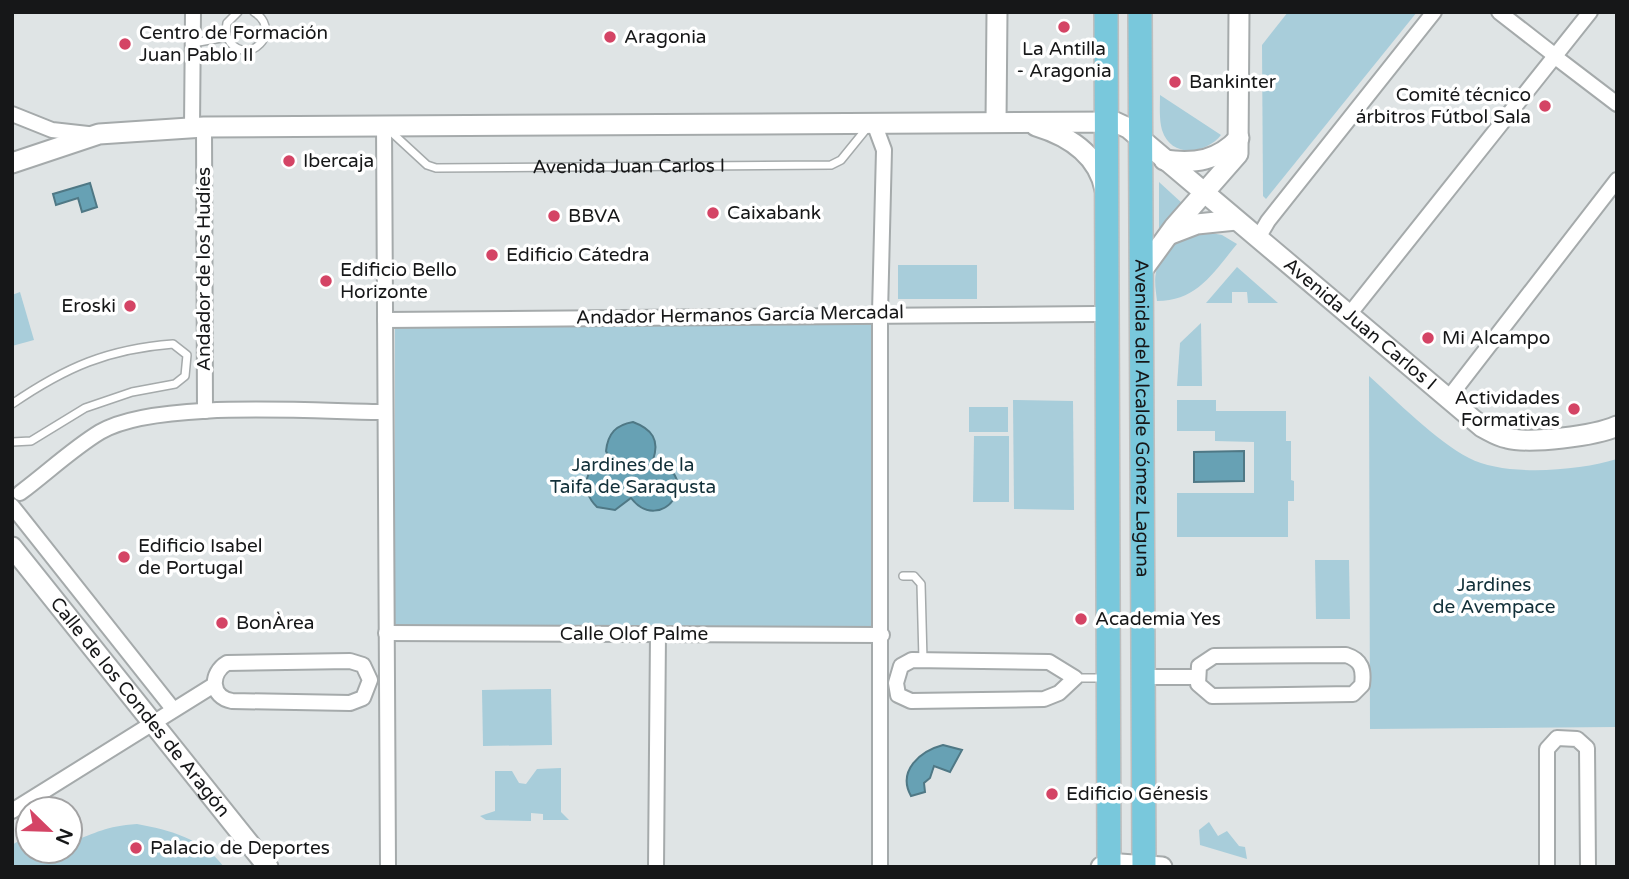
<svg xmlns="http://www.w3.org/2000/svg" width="1629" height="879" font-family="'Varela Round',sans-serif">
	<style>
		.green { fill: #a8cdda }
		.water { fill: #67a1b4; stroke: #4f7885; stroke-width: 2 }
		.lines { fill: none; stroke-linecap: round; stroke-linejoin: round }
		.lane-casing { stroke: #a5aaab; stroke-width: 10 }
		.street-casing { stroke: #a5aaab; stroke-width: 18 }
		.secondary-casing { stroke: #a5aaab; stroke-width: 23 }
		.primary-casing { stroke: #bebebe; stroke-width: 26 }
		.lane { stroke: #fff; stroke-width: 7 }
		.street { stroke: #fff; stroke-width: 14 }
		.secondary { stroke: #fff; stroke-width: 19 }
		.primary { stroke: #79c8dc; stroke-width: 23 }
		.poi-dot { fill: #d44465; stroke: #fff; stroke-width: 2.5 }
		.labels { text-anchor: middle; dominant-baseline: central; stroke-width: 7; stroke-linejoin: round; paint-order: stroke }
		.poi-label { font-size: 19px; fill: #161718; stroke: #fff; text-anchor: start }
		.street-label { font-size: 19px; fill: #161718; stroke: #fff }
		.park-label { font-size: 19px; fill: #123039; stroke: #fff }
	</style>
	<rect width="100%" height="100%" fill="#dfe4e5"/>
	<g class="green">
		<path d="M1288 12H1417L1266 199 1263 196 1262 45Z"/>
		<path d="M1160 95 1221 135C1206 154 1171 159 1162 130 1159 119 1160 106 1160 95Z"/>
		<path d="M1159 182 1183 204 1159 232Z"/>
		<path d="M1206 232 1222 235 1237 244C1213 273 1197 301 1157 301 1156 292 1154 281 1156 272 1161 249 1185 235 1206 232Z"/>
		<rect x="898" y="265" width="79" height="34"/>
		<path d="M1237 267 1278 303H1248L1247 292H1232V303H1206Z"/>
		<path d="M20 292 34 340 12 346V295Z"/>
		<path d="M872 322V627L395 629V325Z"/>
		<path d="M1201 323 1202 386H1177L1180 343Z"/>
		<path d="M1369 376C1398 402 1435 440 1469 458 1505 477 1578 471 1617 459V727L1370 729Z"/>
		<path d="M1013 400 1073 401 1074 510 1014 509Z"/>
		<path d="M1177 400H1216V411H1286V441H1291V480L1294 481V501H1288V537H1177V493H1254V442L1215 441V431H1177Z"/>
		<rect x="969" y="407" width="39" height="25"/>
		<path d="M974 436H1009V502H973Z"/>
		<path d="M1315 560H1349L1350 619H1316Z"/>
		<path d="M551 689 552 745 483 746 482 690Z"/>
		<path d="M561 768V812L569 820H543V814L531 813V821L486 820 480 816 495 811V771H512L519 783 526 784 537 769Z"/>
		<path d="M1209 822 1218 836 1227 831 1239 846 1245 847 1247 859 1200 845 1199 830Z"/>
		<path d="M137 824C170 830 203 839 224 867H12V845L28 835V851H70V842C97 833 105 826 137 824Z"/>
	</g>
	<g class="water">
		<path d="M90 183 97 207 82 212 78 198 56 205 53 194Z"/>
		<path d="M633 422C652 429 660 440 653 460 707 478 660 536 631 498L615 510 597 507C579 490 584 464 610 460L606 451C608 433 616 425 633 422Z"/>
		<path d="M1244 451V481L1194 482V452Z"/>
		<path d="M943 745 962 750 950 772 934 766 930 778 924 783 925 792 911 796C897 771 920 751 943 745Z"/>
	</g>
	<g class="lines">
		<defs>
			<g id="lane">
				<path d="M238 12 227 23C224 39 232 50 248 51 268 45 272 23 254 12"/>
				<path d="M193 43 227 37"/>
				<path id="s1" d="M389 130 427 165 436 168 831 165 841 160 867 128"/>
				<path d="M12 404C66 367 108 349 173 344L187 355 185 376 175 384 132 392 85 408 31 441 12 442"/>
				<path d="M903 576H914L921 584 923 660"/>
				<path d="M1075 678H1103"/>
			</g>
			<g id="street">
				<path d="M1499 12 1553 54"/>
				<path d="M1558 59 1617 104"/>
				<path d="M12 114 52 130 88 134"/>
				<path d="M874 123 884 150 880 313V867"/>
				<path d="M384 124 388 867"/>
				<path d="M192 127 193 12"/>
				<path d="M204 127 205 411"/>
				<path d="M1258 238 1268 221 1434 12"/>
				<path d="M1348 316 1590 12"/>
				<path d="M385 320 1096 314"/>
				<path d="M1447 400 1617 180"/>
				<path d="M20 493C47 473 72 449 100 432 155 399 318 412 385 412"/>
				<path d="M12 506 173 709"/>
				<path d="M386 633 882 635"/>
				<path d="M1346 655C1362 660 1364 670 1362 685L1353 694 1212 696 1198 684 1199 666 1214 656Z"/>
				<path d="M912 660 1049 662 1075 678 1059 693 1044 699 911 701 898 695 896 683 901 666Z"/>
				<path d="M350 661 363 665 370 680 363 698 350 703 232 701C210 697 210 673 227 663Z"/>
				<path d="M1144 677H1197"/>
				<path d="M12 811 214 685"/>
				<path d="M656 867 658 634"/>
				<path d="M1547 867V749L1557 738 1577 739 1587 748 1588 867"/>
			</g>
			<g id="secondary">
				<path d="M996 122 997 12"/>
				<path d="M1036 126C1069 136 1098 154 1105 190"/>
				<path d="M1164 160C1195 164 1218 161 1239 138"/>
				<path id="s2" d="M12 163 99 134 204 127 1115 122 1128 128 1482 427C1490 431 1497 436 1507 438 1530 444 1595 436 1617 426"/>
				<path d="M1171 234 1197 224 1236 220"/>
				<path d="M1142 271 1174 227 1238 154 1239 12"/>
				<path id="s3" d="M12 547 268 867"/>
				<path d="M1101 867 1120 864 1162 867"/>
			</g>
			<g id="primary">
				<path d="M1106 12 1109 867"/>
				<path id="s4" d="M1140 12 1144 867"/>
			</g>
		</defs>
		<use href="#lane" class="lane-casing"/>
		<use href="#street" class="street-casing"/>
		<use href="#secondary" class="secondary-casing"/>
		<use href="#primary" class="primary-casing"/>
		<use href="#lane" class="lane"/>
		<use href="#street" class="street"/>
		<use href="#secondary" class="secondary"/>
		<use href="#primary" class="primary"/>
	</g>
	<g class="poi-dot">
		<circle cx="1064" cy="27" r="7"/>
		<circle cx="610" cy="37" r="7"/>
		<circle cx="125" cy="44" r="7"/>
		<circle cx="1175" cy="82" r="7"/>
		<circle cx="1545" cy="106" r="7"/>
		<circle cx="289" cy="161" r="7"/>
		<circle cx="713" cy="213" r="7"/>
		<circle cx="554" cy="216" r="7"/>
		<circle cx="492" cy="255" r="7"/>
		<circle cx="326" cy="281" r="7"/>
		<circle cx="130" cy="306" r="7"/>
		<circle cx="1428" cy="338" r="7"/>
		<circle cx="1574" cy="409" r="7"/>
		<circle cx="124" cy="557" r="7"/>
		<circle cx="1081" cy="619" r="7"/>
		<circle cx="222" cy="623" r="7"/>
		<circle cx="1052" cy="794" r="7"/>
		<circle cx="136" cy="848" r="7"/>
	</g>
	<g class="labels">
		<g class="poi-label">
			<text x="139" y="33">Centro de Formación<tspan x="139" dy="22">Juan Pablo II</tspan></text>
			<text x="624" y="37">Aragonia</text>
			<text x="1064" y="49" text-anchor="middle">La Antilla<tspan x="1064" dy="22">- Aragonia</tspan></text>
			<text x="1189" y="82">Bankinter</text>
			<text x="1531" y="95" text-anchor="end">Comité técnico<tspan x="1531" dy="22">árbitros Fútbol Sala</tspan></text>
			<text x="303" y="161">Ibercaja</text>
			<text x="727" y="213">Caixabank</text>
			<text x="568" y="216">BBVA</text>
			<text x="506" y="255">Edificio Cátedra</text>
			<text x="340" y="270">Edificio Bello<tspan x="340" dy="22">Horizonte</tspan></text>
			<text x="116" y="306" text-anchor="end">Eroski</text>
			<text x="1442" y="338">Mi Alcampo</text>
			<text x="1560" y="398" text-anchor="end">Actividades<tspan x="1560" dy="22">Formativas</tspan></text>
			<text x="138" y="546">Edificio Isabel<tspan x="138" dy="22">de Portugal</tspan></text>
			<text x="1095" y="619">Academia Yes</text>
			<text x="236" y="623">BonÀrea</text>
			<text x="1066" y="794">Edificio Génesis</text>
			<text x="150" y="848">Palacio de Deportes</text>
		</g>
		<g class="street-label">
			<text stroke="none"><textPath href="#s1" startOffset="254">Avenida Juan Carlos I</textPath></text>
			<text transform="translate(204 269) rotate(-90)">Andador de los Hudíes</text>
			<text transform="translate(740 315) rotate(-1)">Andador Hermanos García Mercadal</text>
			<text stroke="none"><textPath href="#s2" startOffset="1426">Avenida Juan Carlos I</textPath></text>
			<text stroke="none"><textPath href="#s4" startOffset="406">Avenida del Alcalde Gómez Laguna</textPath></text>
			<text x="634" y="634">Calle Olof Palme</text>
			<text stroke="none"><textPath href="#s3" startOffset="205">Calle de los Condes de Aragón</textPath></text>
		</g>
		<g class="park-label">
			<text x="633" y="465">Jardines de la<tspan x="633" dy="22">Taifa de Saraqusta</tspan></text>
			<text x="1494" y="585">Jardines<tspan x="1494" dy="22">de Avempace</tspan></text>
		</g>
	</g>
	<rect width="1629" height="879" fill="none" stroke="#161718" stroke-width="28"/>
	<g transform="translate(49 830) rotate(113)"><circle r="33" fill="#ffffff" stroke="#a2a2a3" stroke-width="2"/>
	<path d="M0-5L12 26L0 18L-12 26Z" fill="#d44465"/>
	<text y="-10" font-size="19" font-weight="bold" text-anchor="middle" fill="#161718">N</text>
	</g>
</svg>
